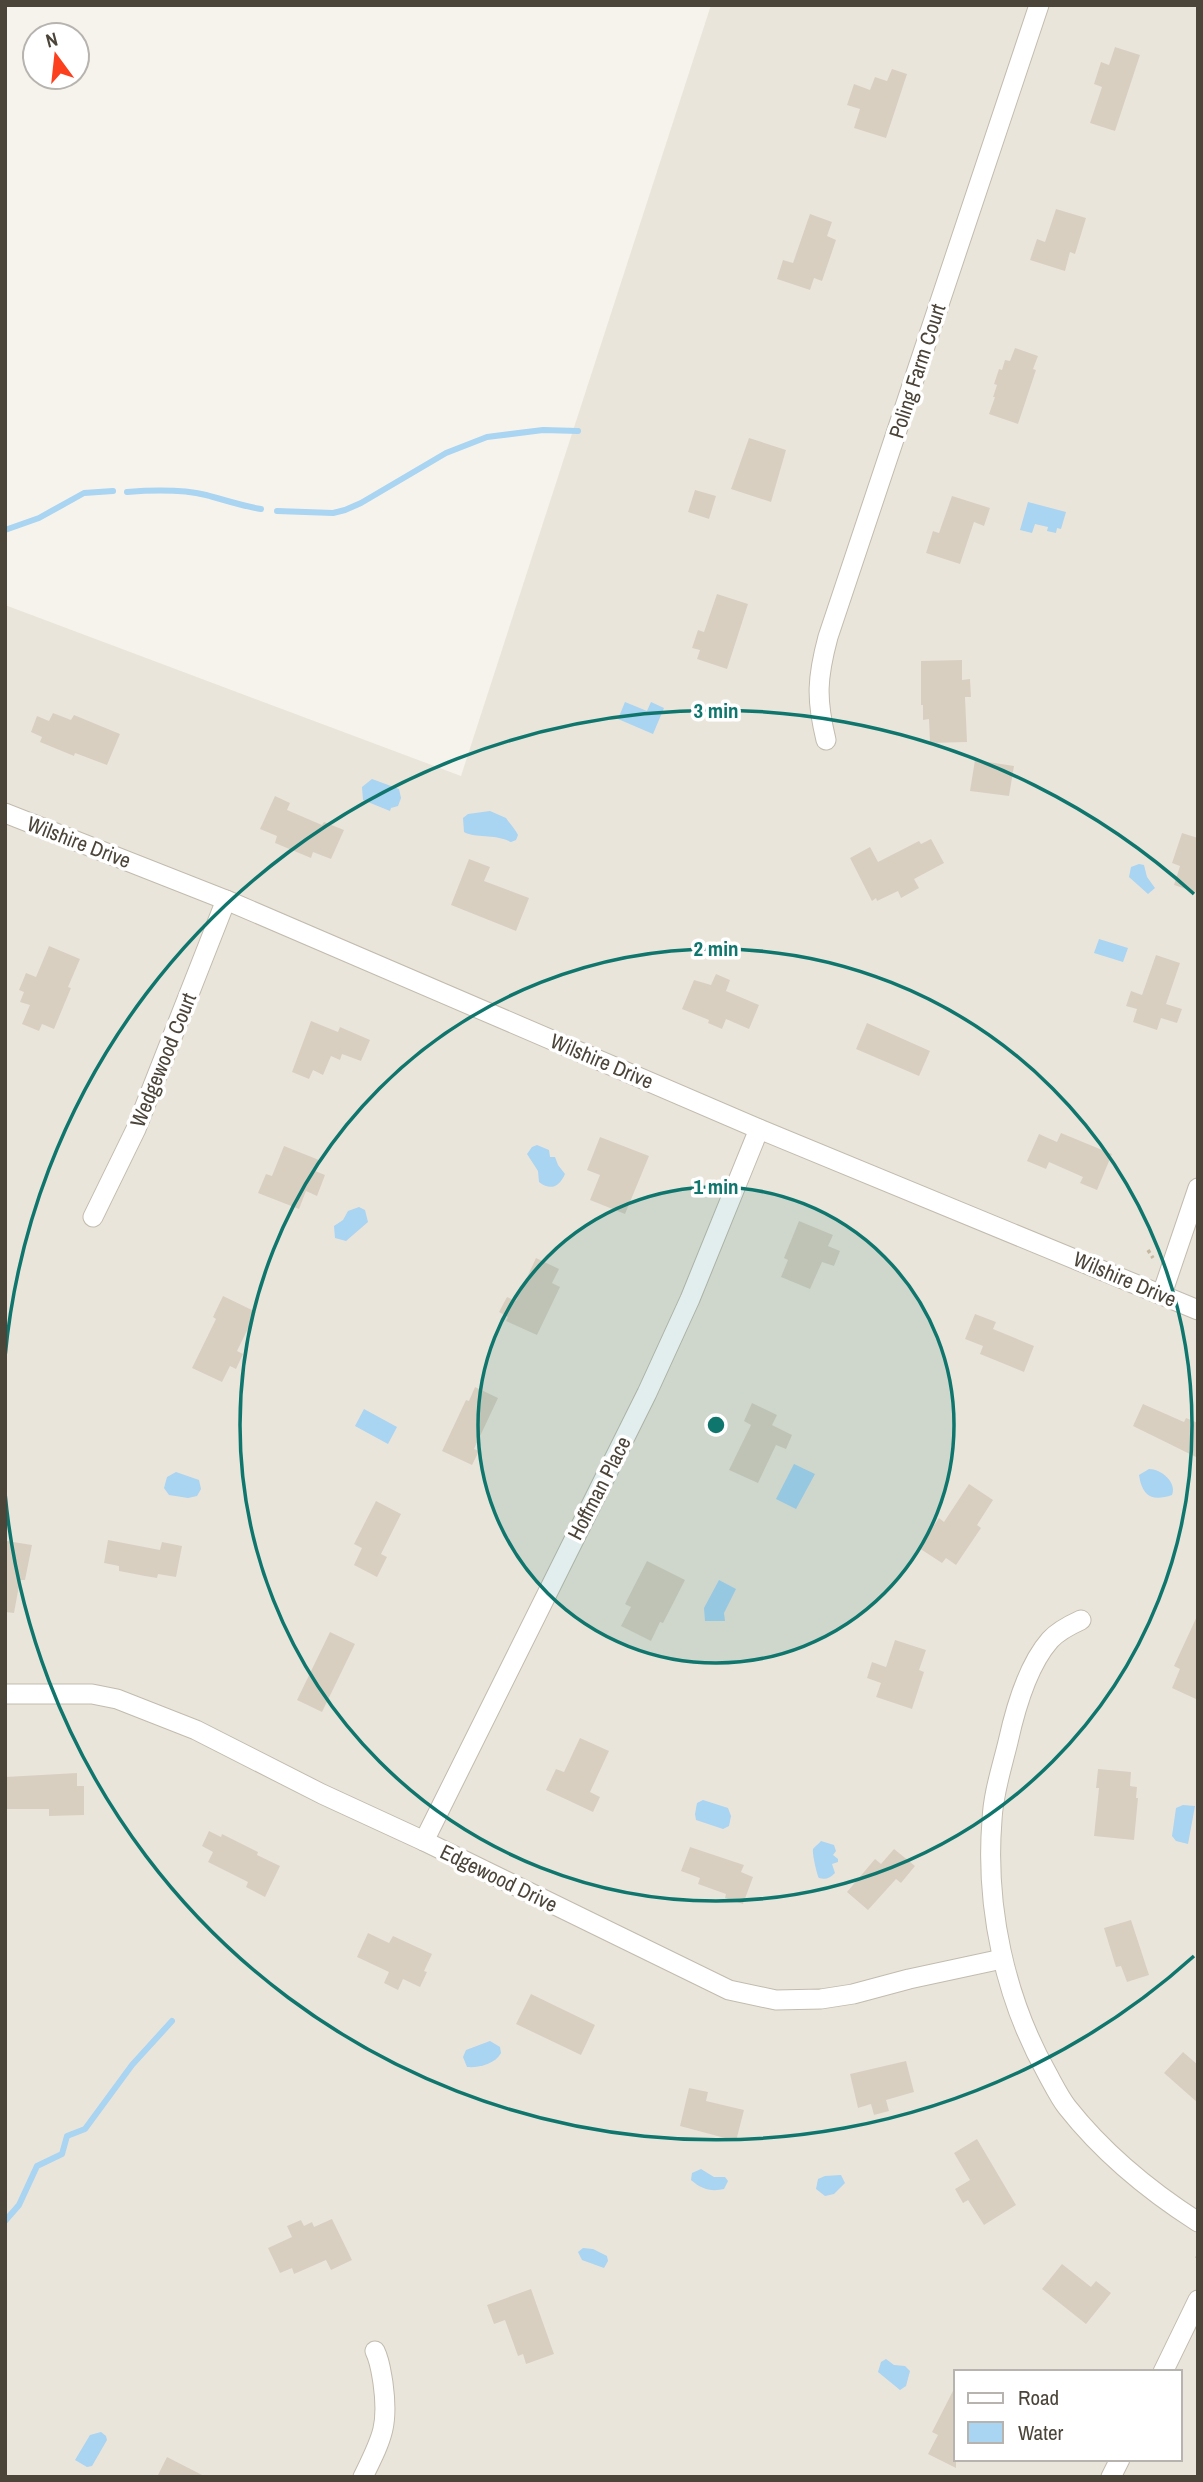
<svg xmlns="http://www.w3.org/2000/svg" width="1203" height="2482" font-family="'Archivo Narrow',sans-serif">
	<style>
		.residential { fill: #eae5da; fill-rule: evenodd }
		.water { fill: #a9d4f2 }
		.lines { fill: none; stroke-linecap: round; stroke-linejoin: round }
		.stream { stroke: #a9d4f2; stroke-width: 6 }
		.building { fill: #d8cfc1 }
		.minor-casing { stroke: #c2bbae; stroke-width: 21 }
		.path { stroke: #c4b79f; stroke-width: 3.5; stroke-dasharray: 3.5 3.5; stroke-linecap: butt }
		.minor { stroke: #fff; stroke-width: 19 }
		.ring { fill: none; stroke: #0f766e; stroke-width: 3.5 }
		.labels { text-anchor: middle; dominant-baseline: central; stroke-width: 7; stroke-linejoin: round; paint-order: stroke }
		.street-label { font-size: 21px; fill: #4b4439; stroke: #fff }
		.centre { fill: #0f766e; stroke: #fff; stroke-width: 3.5 }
		.ring-label { font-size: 21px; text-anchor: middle; font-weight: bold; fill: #0f766e; stroke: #fff; stroke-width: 7; stroke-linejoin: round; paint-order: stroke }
	</style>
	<rect width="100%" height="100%" fill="#f6f3ec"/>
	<path class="residential" d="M711 5H1198V2477H5V605L461 776ZM956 2372H1180V2459H956Z"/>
	<g class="water">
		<path d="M1028 502 1066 512 1061 529 1057 528 1056 533 1047 531 1048 527 1035 524 1032 533 1020 530Z"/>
		<path d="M625 702 647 711 651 702 664 708 653 734 618 719Z"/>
		<path d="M372 779 399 789 401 798 398 806 391 808 390 811 363 800 362 787Z"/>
		<path d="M490 811 506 818C510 824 515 829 518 835L516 840 511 842C493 833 477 839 464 832L463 818 468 814Z"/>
		<path d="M1139 864 1144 865 1147 877 1155 888 1148 894 1129 877 1131 867Z"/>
		<path d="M1099 939 1128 948 1123 962 1094 953Z"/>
		<path d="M537 1145 549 1150 550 1157H555L558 1165 565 1174C559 1187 551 1191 539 1182L538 1171 527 1154 532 1147Z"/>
		<path d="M359 1207 365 1210 368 1222 346 1241 335 1238 334 1226 343 1220 348 1211Z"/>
		<path d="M364 1409 397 1427 388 1444 355 1426Z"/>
		<path d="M794 1464 815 1474 796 1509 776 1499Z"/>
		<path d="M1149 1469C1161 1469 1177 1482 1172 1495 1152 1502 1142 1496 1139 1475Z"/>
		<path d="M176 1472 199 1480 201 1489 197 1496 188 1498 169 1495 164 1488 167 1477Z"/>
		<path d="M719 1580 736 1589 724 1613 725 1621H705L704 1608Z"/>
		<path d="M703 1800 728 1808 731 1816 729 1826 723 1829 696 1820 695 1814 697 1803Z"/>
		<path d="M1183 1805 1195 1806 1188 1844 1176 1841 1172 1836 1176 1808Z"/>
		<path d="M821 1841 834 1845 836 1851 833 1855 838 1859V1862L832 1864 835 1873C830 1878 826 1880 819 1878 817 1875 812 1853 813 1849 815 1846 819 1844 821 1841Z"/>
		<path d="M490 2041 500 2047 501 2053C495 2064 479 2068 467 2067L463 2057 466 2050Z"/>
		<path d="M701 2169 714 2177H725L728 2181 724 2189C711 2192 701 2189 691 2180L692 2173Z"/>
		<path d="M841 2175 845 2183 834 2194 825 2196 816 2189 818 2179 825 2176Z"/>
		<path d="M583 2248 593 2249 607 2256 608 2261 604 2268 582 2260 578 2252Z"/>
		<path d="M886 2359 894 2365 905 2366 910 2371 906 2386 900 2390 878 2372 881 2362Z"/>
		<path d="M101 2432 106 2436 107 2440 92 2466 87 2467 75 2460 90 2435Z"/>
	</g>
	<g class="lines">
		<g class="stream">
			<path d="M127 492C153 490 181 489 206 495 225 500 242 506 261 509"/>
			<path d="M277 511 333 513 345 510 361 503 446 453 487 437 543 430 578 431"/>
			<path d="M5 530 39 518 84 493 113 491"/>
			<path d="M5 2221 19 2205 37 2166 62 2154 67 2136 85 2129 132 2065 172 2021"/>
		</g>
	</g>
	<g class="building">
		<path d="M1115 47 1140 55 1115 131 1090 123 1102 87 1094 84 1101 62 1109 65Z"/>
		<path d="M892 69 907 74 886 138 854 128 860 109 847 105 854 84 870 90 875 77 887 81Z"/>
		<path d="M1056 209 1086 218 1075 254 1070 252 1065 271 1030 260 1037 239 1045 242Z"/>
		<path d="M810 214 832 222 827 236 836 240 822 281 814 278 810 290 777 279 783 260 793 263Z"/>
		<path d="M1015 348 1038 356 1033 369 1036 370 1018 424 989 414 995 397H993L997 385 994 384 999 369 1002 370 1005 360 1010 361Z"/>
		<path d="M749 438 786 450 771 502 731 489Z"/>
		<path d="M695 490 716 496 709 519 688 512Z"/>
		<path d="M952 496 990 508 984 526 974 522 960 564 926 553 933 531 939 533Z"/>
		<path d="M717 594 748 604 727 669 697 659 700 650 692 648 698 630 704 632Z"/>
		<path d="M962 660V680L970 679 971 697H965L967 742 930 743 929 719 923 720V705H921V661Z"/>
		<path d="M53 713 71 720 74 715 120 734 107 765 75 753 74 756 40 742 42 737 31 732 37 716 49 721Z"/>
		<path d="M975 760 1014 766 1009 796 970 791Z"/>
		<path d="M275 796 290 803 287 810 322 825 324 822 344 830 331 859 313 852 311 858 275 843 277 836 260 829Z"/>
		<path d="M1182 833 1198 838V893L1174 885 1180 866 1172 863Z"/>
		<path d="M931 839 944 863 914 879 919 888 901 898 898 891 877 901 876 898 872 901 850 858 870 847 878 862 919 841 921 844Z"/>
		<path d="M469 859 490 867 484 881 529 898 516 931 451 905Z"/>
		<path d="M49 946 80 959 68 987 71 988 54 1029 42 1024 39 1031 22 1024 30 1005 20 1002 24 992 19 990 26 973 36 977Z"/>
		<path d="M1156 955 1180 963 1166 1004 1182 1009 1177 1023 1161 1018 1157 1030 1133 1022 1137 1009 1126 1006 1131 991 1142 995Z"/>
		<path d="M716 974 730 980 726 991 759 1005 749 1029 726 1019 722 1029 708 1023 709 1020 682 1009 694 980 711 985Z"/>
		<path d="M311 1021 338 1032 340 1027 370 1040 361 1061 342 1054 340 1060 331 1056 323 1075 313 1070 309 1079 292 1072Z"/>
		<path d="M867 1023 930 1051 919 1076 856 1049Z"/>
		<path d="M1061 1133 1112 1154 1097 1190 1080 1183 1083 1177 1049 1162 1046 1169 1027 1161 1039 1134 1057 1142Z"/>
		<path d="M600 1137 649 1156 625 1214 590 1200 600 1175 587 1170Z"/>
		<path d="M284 1146 319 1160 315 1171 325 1175 317 1196 306 1191 299 1209 258 1193 266 1174 272 1176Z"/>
		<path d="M799 1221 833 1235 828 1246 840 1251 834 1266 822 1262 810 1289 781 1277 788 1260 784 1258Z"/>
		<path d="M536 1258 559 1269 552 1283 560 1287 537 1335 506 1321 508 1317 499 1312 507 1297 516 1301Z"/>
		<path d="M223 1296 256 1312 237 1351 243 1354 236 1369 230 1366 222 1382 192 1368 216 1319 213 1317Z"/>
		<path d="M975 1314 996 1322 993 1329 1034 1346 1024 1372 980 1354 983 1346 965 1339Z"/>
		<path d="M475 1387 498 1398 474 1449 479 1451 472 1465 442 1451 466 1400 469 1401Z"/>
		<path d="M752 1403 777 1415 772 1425 792 1435 786 1449 776 1445 758 1483 729 1470 751 1425 744 1421Z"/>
		<path d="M1143 1404 1184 1422 1186 1418 1198 1423V1458L1133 1426Z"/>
		<path d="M969 1484 993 1500 977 1525 981 1528 956 1565 946 1558 942 1563 919 1548 939 1518 944 1522Z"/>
		<path d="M376 1501 401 1514 381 1554 387 1557 377 1577 354 1565 362 1548 354 1544Z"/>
		<path d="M108 1540 160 1550 162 1542 182 1546 176 1577 158 1574 157 1578 145 1576 119 1571V1566L104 1563Z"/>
		<path d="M7 1541 32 1545 25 1580H20L14 1613 5 1612Z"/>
		<path d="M647 1561 685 1580 663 1623 660 1622 651 1641 621 1626 631 1607 625 1604Z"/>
		<path d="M1198 1614V1700L1172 1688 1180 1669 1174 1666Z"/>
		<path d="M330 1632 355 1644 322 1712 297 1700Z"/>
		<path d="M895 1640 926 1650 919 1670 924 1672 912 1709 876 1697 881 1683 867 1678 872 1662 886 1667Z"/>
		<path d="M580 1738 609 1751 590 1792 600 1797 593 1812 546 1790 556 1769 564 1772Z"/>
		<path d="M1098 1769 1131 1772 1130 1786 1137 1787 1136 1798H1138L1134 1840 1094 1836 1099 1788H1096Z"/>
		<path d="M77 1773V1786H84V1815L49 1816V1809H5V1777Z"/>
		<path d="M209 1831 221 1837 222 1834 258 1852 257 1855 280 1866 265 1897 246 1887 248 1882 208 1862 213 1852 202 1846Z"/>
		<path d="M690 1847 744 1865 741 1872 753 1877 743 1904 725 1898 726 1894 698 1884 700 1878 681 1871Z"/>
		<path d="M894 1849 915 1866 901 1883 896 1879 868 1910 847 1892 875 1859 881 1864Z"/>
		<path d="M1131 1920 1149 1975 1127 1982 1121 1966 1116 1967 1104 1928Z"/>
		<path d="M368 1933 389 1943 393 1936 432 1954 424 1971 427 1972 420 1987 403 1979 398 1990 384 1983 389 1972 357 1957Z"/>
		<path d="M531 1994 595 2025 581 2055 516 2024Z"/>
		<path d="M1183 2052 1198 2065V2103L1164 2073Z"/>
		<path d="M906 2061 914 2092 886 2100 889 2111 874 2115 871 2104 858 2108 850 2074Z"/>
		<path d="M689 2088 708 2092 706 2101 744 2110 736 2141 680 2126Z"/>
		<path d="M977 2139 1016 2205 984 2225 968 2200 963 2203 955 2189 970 2180 954 2153Z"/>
		<path d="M332 2219 352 2260 331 2270 326 2260 294 2274 292 2268 280 2273 268 2248 292 2237 287 2226 301 2220 304 2226 312 2222 314 2227Z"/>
		<path d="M1062 2264 1091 2287 1096 2281 1111 2293 1086 2324 1042 2289Z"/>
		<path d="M531 2289 554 2354 526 2364 523 2354 518 2356 505 2320 494 2324 487 2305Z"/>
		<path d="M956 2385V2468L928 2454 938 2435 932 2432Z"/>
		<path d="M167 2457 206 2477H157Z"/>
	</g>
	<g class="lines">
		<defs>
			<g id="minor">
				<path d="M826 740C816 699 817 678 828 637L1039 5"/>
				<path d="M5 813 226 900 759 1129 1198 1310"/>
				<path d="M93 1217 136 1129 226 900"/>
				<path d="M1162 1294 1198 1188"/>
				<path d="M1081 1620C1070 1625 1058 1631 1050 1640 1028 1665 1015 1710 1008 1742 1002 1767 993 1794 992 1820 985 1907 1005 1999 1048 2075 1054 2086 1060 2098 1067 2107 1104 2154 1148 2190 1198 2222"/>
				<path d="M5 1694H92L117 1699 196 1730 322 1794 424 1841 729 1990 776 2000 821 1999 853 1994 909 1979 1002 1959"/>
				<path d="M424 1841 647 1393 690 1299 759 1129"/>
				<path d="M1163 2372 1198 2300"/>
				<path d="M363 2477C382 2438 389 2426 383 2383 381 2371 380 2361 375 2351"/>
				<path d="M1111 2477 1120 2459"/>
			</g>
		</defs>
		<use href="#minor" class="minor-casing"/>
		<g class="path">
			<path d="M1148 1250 1153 1258"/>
			<path d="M1196 2256 1198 2257"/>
		</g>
		<use href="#minor" class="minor"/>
	</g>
	<circle cx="716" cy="1425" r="238" fill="#0f766e" fill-opacity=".12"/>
	<g class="ring">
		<circle cx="716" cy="1425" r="238"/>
		<circle cx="716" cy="1425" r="476"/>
		<path d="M1194 1956A714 714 0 0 1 5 1493M5 1357A714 714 0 0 1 1194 894"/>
	</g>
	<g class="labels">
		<g class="street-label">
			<text transform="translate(917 371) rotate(-72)">Poling Farm Court</text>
			<text transform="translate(79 842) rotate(21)">Wilshire Drive</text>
			<text transform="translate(163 1060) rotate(-68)">Wedgewood Court</text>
			<text transform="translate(602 1061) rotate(23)">Wilshire Drive</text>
			<text transform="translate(1125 1279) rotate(23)">Wilshire Drive</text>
			<text transform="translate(599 1488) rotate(-63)">Hoffman Place</text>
			<text transform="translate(499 1878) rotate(26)">Edgewood Drive</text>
		</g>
	</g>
	<circle cx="716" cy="1425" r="10" class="centre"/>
	<g class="ring-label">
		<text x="716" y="718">3 min</text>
		<text x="716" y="956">2 min</text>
		<text x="716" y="1194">1 min</text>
	</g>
	<rect width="1203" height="2482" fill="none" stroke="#4b4439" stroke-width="14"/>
	<rect x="954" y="2370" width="228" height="91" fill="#ffffff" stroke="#b7b4b0" stroke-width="2"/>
	<rect x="968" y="2393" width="35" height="10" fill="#ffffff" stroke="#b7b4b0" stroke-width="2"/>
	<text x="1018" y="2405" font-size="21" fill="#4b4439">Road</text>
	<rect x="968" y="2422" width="35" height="21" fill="#a9d4f2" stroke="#b7b4b0" stroke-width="2"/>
	<text x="1018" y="2440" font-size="21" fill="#4b4439">Water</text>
	<g transform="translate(56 56) rotate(345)"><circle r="33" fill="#ffffff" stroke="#b7b4b0" stroke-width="2"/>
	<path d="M0-5L12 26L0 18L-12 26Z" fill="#fc3f1d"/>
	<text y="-10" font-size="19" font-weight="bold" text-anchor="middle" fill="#4b4439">N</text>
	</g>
</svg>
